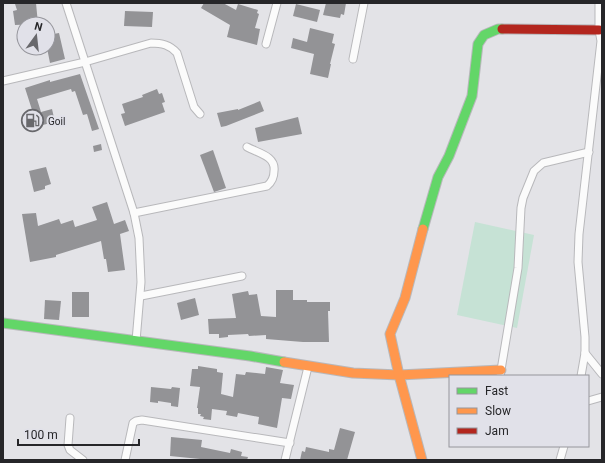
<svg xmlns="http://www.w3.org/2000/svg" width="605" height="463" font-family="Roboto,sans-serif">
	<style>
		.green { fill: #c6e2d5 }
		.building { fill: #939396 }
		.lines { fill: none; stroke-linecap: round; stroke-linejoin: round }
		.street-casing { stroke: #b8b8bb; stroke-width: 9 }
		.fast-casing { stroke: #b8b8bb; stroke-width: 11 }
		.slow-casing { stroke: #b8b8bb; stroke-width: 11 }
		.jam-casing { stroke: #b8b8bb; stroke-width: 11 }
		.street { stroke: #fbfbfb; stroke-width: 7 }
		.fast { stroke: #63d668; stroke-width: 9 }
		.slow { stroke: #ff974d; stroke-width: 9 }
		.jam { stroke: #b3261e; stroke-width: 9 }
		.labels { text-anchor: middle; dominant-baseline: central; stroke-width: 4; stroke-linejoin: round; paint-order: stroke }
		.poi-label { font-size: 10px; fill: #262629; stroke: #e1e1e9; text-anchor: start }
	</style>
	<rect width="100%" height="100%" fill="#e3e3e7"/>
	<path class="green" d="M475 222 534 235 517 328 457 315Z"/>
	<g class="building">
		<path d="M36 3 38 24 15 25 13 11 17 10 15 4Z"/>
		<path d="M204 3H223L236 10 238 4 258 10 257 13 259 14 255 28 260 29 257 45 227 37 230 25 201 8Z"/>
		<path d="M326 3H346L344 15 341 14 340 18 323 15Z"/>
		<path d="M296 4 320 10 317 22 293 16Z"/>
		<path d="M125 11 153 12 152 27 124 26Z"/>
		<path d="M310 28 334 34 332 43 335 44 330 64H331L328 78 310 74 314 54 291 48 293 38 307 42Z"/>
		<path d="M59 33 65 59 50 63 47 48H48V35Z"/>
		<path d="M80 74 99 129 92 131 87 114 83 115 75 91 72 92 71 89 37 99 41 112 52 109 55 122 26 129 23 116 33 113 25 88 50 80V82Z"/>
		<path d="M157 89 159 94 162 93 165 102 162 103 165 112 125 126 121 114 125 113 122 104 143 97 142 95Z"/>
		<path d="M260 101 264 111 226 126 221 127 217 113 238 109V110Z"/>
		<path d="M298 117 302 134 258 142 255 128Z"/>
		<path d="M101 144 102 150 94 152 93 146Z"/>
		<path d="M213 150 226 188 214 192 200 155Z"/>
		<path d="M46 167 51 184 45 186V189L34 192 29 171Z"/>
		<path d="M107 202 114 224 125 220 129 231 120 234 125 270 108 272 106 259H104L101 241 56 255V257L30 262 22 214 36 213 38 226 59 219 61 224 73 220 75 227 97 220 92 207Z"/>
		<path d="M276 290H293V300H307V302H330V311H328L329 342H303L266 339V335L249 336 248 334 228 335V337L219 338V334H209L208 319 236 318 232 294 248 291 249 295 257 294 261 316 276 317Z"/>
		<rect x="72" y="292" width="17" height="25"/>
		<path d="M195 298 199 315 181 320 177 303Z"/>
		<path d="M45 300 61 301 59 320 44 319Z"/>
		<path d="M198 366 217 369V372L223 373 221 394 233 397 236 374 245 375 246 372 265 374 266 367 283 370 280 383 294 385 291 399 282 398 277 428 258 424 259 417 238 413 237 417 226 415 227 411 212 409 211 420 203 419 204 417 200 416 201 414H198V408H197L200 387 190 386 192 369H198Z"/>
		<path d="M151 387 171 389 172 387 180 388 178 407 171 406V403L158 401V403L150 402Z"/>
		<path d="M340 428 355 432 347 460H300L302 451 305 452 306 447 329 452V449L334 450Z"/>
		<path d="M171 437 202 440 201 447 230 453 231 449 242 452 241 456 248 457 247 460H210L170 456Z"/>
	</g>
	<g class="lines">
		<defs>
			<g id="street">
				<path d="M66 3 134 213 139 238 141 282 136 341"/>
				<path d="M266 44 277 3"/>
				<path d="M353 59 364 3"/>
				<path d="M3 81 85 62 151 43C162 43 170 45 177 53L194 107 200 114"/>
				<path d="M134 213 267 186C272 182 274 177 274 171 276 156 258 153 247 147"/>
				<path d="M141 296 242 276"/>
				<path d="M585 353 602 374"/>
				<path d="M500 376 518 268 521 208 523 198 534 171 543 163 589 152"/>
				<path d="M581 376 585 353V337L578 262 579 234 601 41 599 30V3"/>
				<path d="M588 401 602 397"/>
				<path d="M70 418 68 445 70 450 83 460"/>
				<path d="M125 460 133 423 136 421 142 420 290 443"/>
				<path d="M285 460 308 367"/>
				<path d="M560 460 564 446"/>
			</g>
			<g id="fast">
				<path d="M423 229 438 177 449 156 472 96 478 44 484 35 498 29H502"/>
				<path d="M3 323 250 356 284 362"/>
			</g>
			<g id="slow">
				<path d="M284 362 353 373 399 375 501 370"/>
				<path d="M422 460 399 375 390 334 405 298 423 229"/>
			</g>
			<path id="jam" d="M502 29 599 30"/>
		</defs>
		<use href="#street" class="street-casing"/>
		<use href="#fast" class="fast-casing"/>
		<use href="#slow" class="slow-casing"/>
		<use href="#jam" class="jam-casing"/>
		<use href="#street" class="street"/>
		<use href="#fast" class="fast"/>
		<use href="#slow" class="slow"/>
		<use href="#jam" class="jam"/>
	</g>
	<defs>
		<symbol id="fuel-ring" viewBox="-11 -11 22 22"><circle r="9.5" fill="#e1e1e9" stroke="#68686c" stroke-width="1.5"/><path d="M-5.5-6h7V0h2V4h1.3V-2.5L3-4.5l.8-.8L6-3V5H2.5V1h-1V6h-7ZM-4.2-4.7v3.2H.2V-4.7Z" fill="#68686c"/></symbol>
	</defs>
	<g fill-rule="evenodd">
		<use href="#fuel-ring" x="20" y="108" width="25" height="25"/>
	</g>
	<g class="labels">
		<g class="poi-label">
			<text x="48" y="121">Goil</text>
		</g>
	</g>
	<rect width="605" height="463" fill="none" stroke="#262629" stroke-width="8"/>
	<rect x="449" y="375" width="140" height="72" fill="#e1e1e9" stroke="#96969c"/>
	<rect x="457" y="388" width="20" height="6" fill="#63d668" stroke="#96969c"/>
	<text x="485" y="395" font-size="12" fill="#262629">Fast</text>
	<rect x="457" y="408" width="20" height="6" fill="#ff974d" stroke="#96969c"/>
	<text x="485" y="415" font-size="12" fill="#262629">Slow</text>
	<rect x="457" y="428" width="20" height="6" fill="#b3261e" stroke="#96969c"/>
	<text x="485" y="435" font-size="12" fill="#262629">Jam</text>
	<g transform="translate(36 36) rotate(15)"><circle r="19" fill="#e1e1e9" stroke="#96969c"/>
	<path d="M0-3L7 15L0 10L-7 15Z" fill="#68686c"/>
	<text y="-6" font-size="11" font-weight="bold" text-anchor="middle" fill="#262629">N</text>
	</g>
	<path d="M18 439v6h121v-6" fill="none" stroke="#262629" stroke-width="2"/>
	<text x="24" y="439" font-size="12" fill="#262629" stroke="#e1e1e9" stroke-width="3" paint-order="stroke">100 m</text>
</svg>
